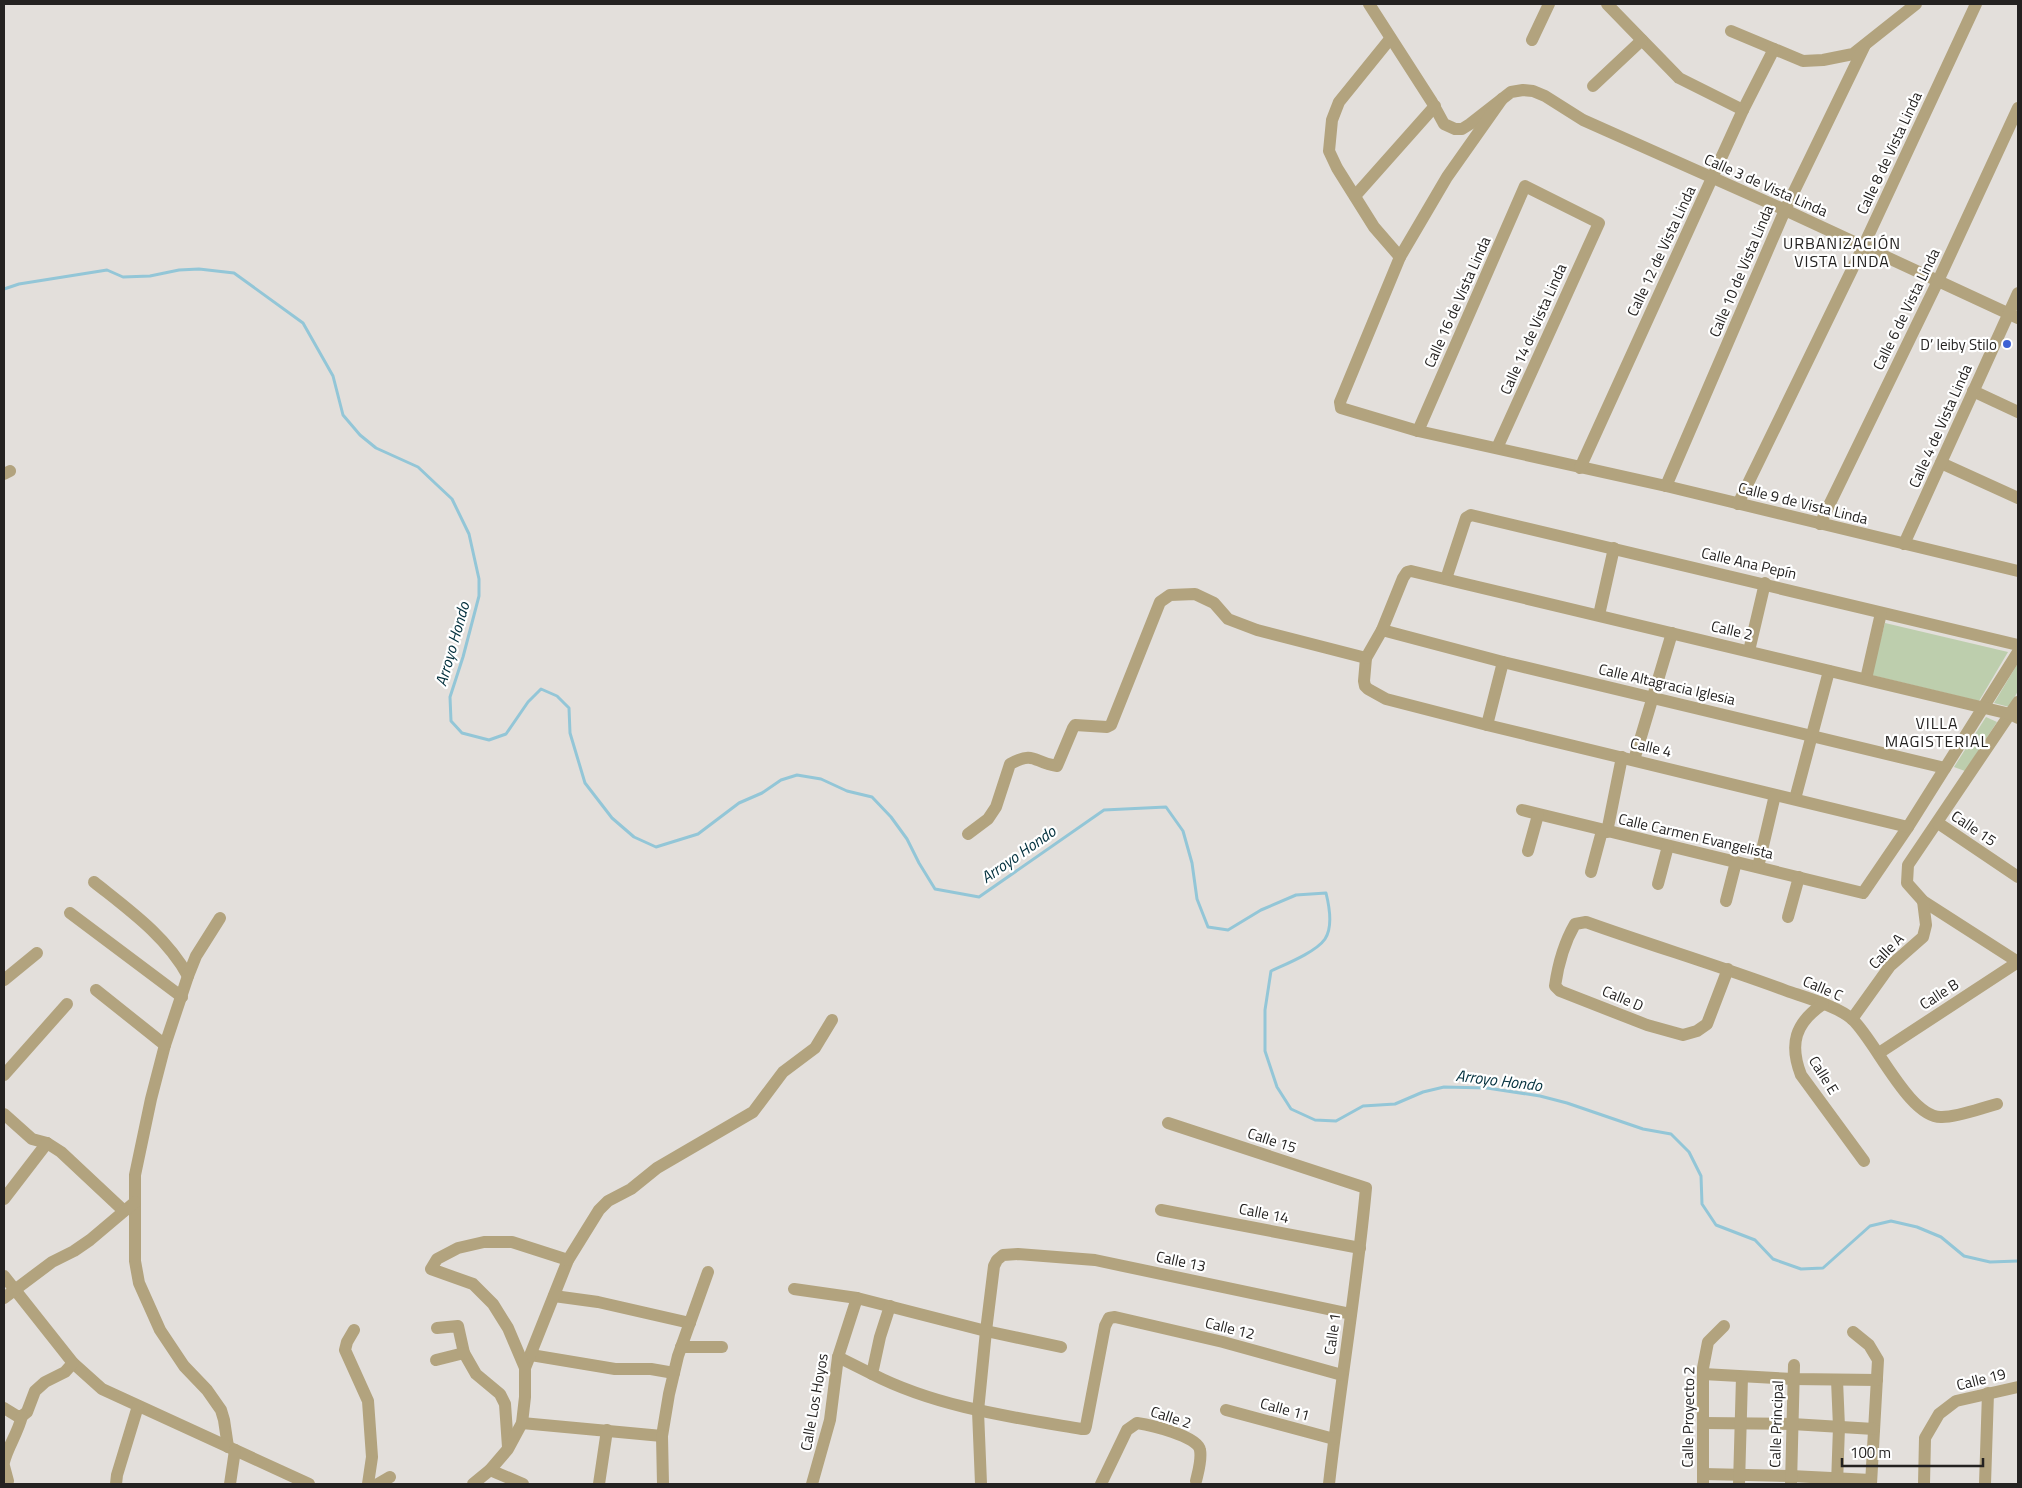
<svg xmlns="http://www.w3.org/2000/svg" width="2022" height="1488" font-family="'Titillium Web',sans-serif">
	<style>
		.green { fill: #bdcead }
		.lines { fill: none; stroke-linecap: round; stroke-linejoin: round }
		.stream { stroke: #93c6d7; stroke-width: 3 }
		.minor { stroke: #b2a37e; stroke-width: 12 }
		.poi-dot { fill: #3e62d4; stroke: #fff; stroke-width: 2 }
		.labels { text-anchor: middle; dominant-baseline: central; stroke-width: 4.5; stroke-linejoin: round; paint-order: stroke }
		.street-label { font-size: 15px; fill: #242221; stroke: #fff }
		.poi-label { font-size: 15px; fill: #242221; stroke: #fff; text-anchor: end }
		.neighbourhood-label { font-size: 16px; letter-spacing: 1px; fill: #242221; stroke: #fff }
		.water-label { font-size: 16px; font-style: italic; fill: #002f3c; stroke: #fff }
	</style>
	<rect width="100%" height="100%" fill="#e3dfdb"/>
	<g class="green">
		<path d="M1885 623 2008 652 1979 701 1871 675Z"/>
		<path d="M2018 663V691L2009 707 1994 703Z"/>
		<path d="M1986 717 1997 722 1965 771 1954 767Z"/>
	</g>
	<g class="lines">
		<path class="stream" d="M4 289 19 284 107 270 123 277 150 276 179 270 199 269 234 273 303 323 333 376 343 415 360 435 376 448 418 467 436 484 452 499 469 534 479 579V596L463 657 450 697 451 721 462 733 489 740 506 734 528 702 541 689 557 696 569 708 570 733 585 783 612 818 634 837 656 847 698 834 739 803 762 793 781 780 797 775 821 779 847 791 872 797 891 817 907 839 919 863 935 889 979 897 1104 810 1166 807 1183 831 1192 863 1197 899 1208 927 1228 930 1261 910 1296 895 1326 893C1329 905 1333 927 1325 939 1316 952 1286 964 1271 971L1265 1010V1051L1277 1087 1291 1109 1315 1120 1336 1121 1363 1106 1395 1104 1423 1092 1444 1087 1487 1088 1540 1096 1567 1103 1643 1129 1671 1134 1689 1152 1701 1176 1702 1204 1716 1225 1755 1240 1773 1259 1801 1269 1823 1268 1870 1226 1891 1221 1917 1227 1941 1237 1964 1256 1990 1262 2018 1261"/>
		<g class="minor">
			<path d="M1369 4 1432 102 1444 124 1455 129H1462L1470 124 1511 92 1523 90 1533 91 1545 96 1583 120 1785 210 2018 318"/>
			<path d="M1607 4 1679 78 1743 110"/>
			<path d="M1731 31 1803 61 1823 60 1853 54 1916 4"/>
			<path d="M1390 39 1339 102 1332 120 1329 151 1337 168 1374 227 1400 257"/>
			<path d="M1532 40 1549 4"/>
			<path d="M1593 86 1642 40"/>
			<path d="M1502 99 1447 177 1400 257 1340 402 1341 408 1418 431 1666 486 2018 571"/>
			<path d="M1355 196 1435 106"/>
			<path d="M1973 391 2018 412"/>
			<path d="M1418 431 1525 186 1599 223 1497 448"/>
			<path d="M1941 463 2018 498"/>
			<path d="M1580 468 1743 110 1774 49"/>
			<path d="M4 474 10 471"/>
			<path d="M1666 486 1785 210 1865 45"/>
			<path d="M1738 504 1863 247 1976 4"/>
			<path d="M1820 524 1938 281 2018 108"/>
			<path d="M1904 544 2018 293"/>
			<path d="M1446 579 1466 518 1471 515 2018 645"/>
			<path d="M1599 615 1614 548"/>
			<path d="M1382 630 1503 662 1945 768"/>
			<path d="M1749 651 1765 583"/>
			<path d="M1866 679 1881 613"/>
			<path d="M2018 702 1908 865 1907 883 1923 901 2018 962"/>
			<path d="M1487 725 1503 662"/>
			<path d="M1634 760 1672 633"/>
			<path d="M1795 799 1829 671"/>
			<path d="M1522 810 1863 893 1908 827 2018 652"/>
			<path d="M1938 823 2018 877"/>
			<path d="M1908 827 1487 725 1386 699 1368 689 1365 686 1364 681 1366 658 1382 630 1403 578 1407 572 1411 571 2010 714 2018 718"/>
			<path d="M1607 832 1622 757"/>
			<path d="M968 834 988 819 996 807 1010 764C1036 750 1033 763 1057 766L1073 728 1075 725 1107 727 1111 725 1160 602 1170 595 1195 594 1214 603 1228 619 1257 630 1366 658"/>
			<path d="M1528 851 1538 815"/>
			<path d="M1758 867 1775 795"/>
			<path d="M1591 872 1602 831"/>
			<path d="M94 882C129 910 166 936 188 976"/>
			<path d="M1658 884 1668 846"/>
			<path d="M1726 901 1736 862"/>
			<path d="M70 913 182 997"/>
			<path d="M1788 917 1799 877"/>
			<path d="M220 918 196 956 188 976 165 1045 151 1099 135 1175V1261L139 1283 160 1330 184 1366 207 1390 221 1410 224 1420 228 1447"/>
			<path d="M1728 969 1707 1024 1697 1031 1683 1035 1647 1025 1560 991 1555 986C1558 965 1564 943 1575 924L1586 922C1653 946 1720 966 1787 991 1804 997 1840 1007 1853 1020 1876 1042 1910 1119 1942 1117 1959 1117 1981 1108 1997 1104"/>
			<path d="M4 980 37 953"/>
			<path d="M96 990 165 1045"/>
			<path d="M1823 1004C1795 1023 1789 1044 1801 1075L1864 1161"/>
			<path d="M1852 1019 1890 966 1923 937 1926 925 1923 901"/>
			<path d="M1879 1053 2018 962"/>
			<path d="M4 1075 67 1004"/>
			<path d="M4 1114 32 1139 47 1143 61 1152 124 1211"/>
			<path d="M1168 1123 1366 1188C1357 1287 1340 1385 1329 1484"/>
			<path d="M4 1199 47 1143"/>
			<path d="M1161 1210 1360 1248"/>
			<path d="M4 1276 73 1363 102 1389 309 1484"/>
			<path d="M794 1289 857 1298 986 1331 1061 1347"/>
			<path d="M554 1296 598 1302 690 1323"/>
			<path d="M4 1298 52 1262 74 1251 90 1240 135 1202"/>
			<path d="M890 1306 880 1337 872 1374C936 1407 1011 1417 1082 1429H1085L1086 1426 1105 1326 1109 1318 1115 1317 1223 1342 1342 1375"/>
			<path d="M437 1328 458 1326 464 1353 476 1374 500 1394 505 1404 508 1447"/>
			<path d="M354 1330 347 1342 345 1350 368 1401 372 1457 368 1484"/>
			<path d="M1853 1332 1869 1345 1878 1360 1871 1484"/>
			<path d="M681 1347H722"/>
			<path d="M531 1355 615 1369H651L674 1373"/>
			<path d="M838 1357 872 1374"/>
			<path d="M436 1360 464 1353"/>
			<path d="M525 1368 568 1260 599 1210 608 1201 631 1189 657 1168 753 1112 783 1072 815 1048 832 1020"/>
			<path d="M1703 1374 1793 1379 1877 1380"/>
			<path d="M4 1408 17 1416H22L27 1412 35 1391 45 1382 65 1372 73 1363"/>
			<path d="M1226 1410 1334 1439"/>
			<path d="M522 1423 662 1436 669 1394 678 1356 708 1272"/>
			<path d="M1704 1423 1792 1424 1874 1429"/>
			<path d="M662 1436 663 1484"/>
			<path d="M4 1462C8 1446 18 1433 22 1416"/>
			<path d="M4 1466 8 1481 6 1484"/>
			<path d="M490 1470 523 1484"/>
			<path d="M1703 1474 1791 1476 1871 1480"/>
			<path d="M116 1484 117 1475 138 1406"/>
			<path d="M230 1484 235 1450"/>
			<path d="M378 1484 390 1477"/>
			<path d="M473 1484 490 1470 508 1449 522 1423 525 1397V1368L508 1328 493 1304 473 1284 431 1269 437 1259 458 1248 484 1242H512L568 1260"/>
			<path d="M599 1484 607 1430"/>
			<path d="M812 1484 830 1420 838 1357 857 1298"/>
			<path d="M981 1484 978 1411 986 1331 994 1266 997 1260 1003 1255 1018 1254 1095 1260 1351 1314"/>
			<path d="M1101 1484 1127 1430 1137 1423C1150 1425 1198 1436 1200 1450 1202 1460 1198 1472 1196 1481"/>
			<path d="M1703 1484V1368L1708 1342 1724 1326"/>
			<path d="M1739 1484 1742 1377"/>
			<path d="M1791 1484 1794 1365"/>
			<path d="M1837 1484 1839 1427 1837 1380"/>
			<path d="M1924 1484 1925 1438 1939 1414 1956 1401 2018 1387"/>
			<path d="M1985 1484 1988 1393"/>
		</g>
	</g>
	<circle class="poi-dot" cx="2007" cy="344" r="5"/>
	<g class="labels">
		<g class="street-label">
			<text transform="translate(1889 153) rotate(-65)">Calle 8 de Vista Linda</text>
			<text transform="translate(1766 185) rotate(24)">Calle 3 de Vista Linda</text>
			<text transform="translate(1661 251) rotate(-65)">Calle 12 de Vista Linda</text>
			<text transform="translate(1741 271) rotate(-67)">Calle 10 de Vista Linda</text>
			<text transform="translate(1457 302) rotate(-66)">Calle 16 de Vista Linda</text>
			<text transform="translate(1906 309) rotate(-64)">Calle 6 de Vista Linda</text>
			<text transform="translate(1533 329) rotate(-66)">Calle 14 de Vista Linda</text>
			<text transform="translate(1940 426) rotate(-66)">Calle 4 de Vista Linda</text>
			<text transform="translate(1803 503) rotate(14)">Calle 9 de Vista Linda</text>
			<text transform="translate(1749 563) rotate(13)">Calle Ana Pepín</text>
			<text transform="translate(1732 630) rotate(13)">Calle 2</text>
			<text transform="translate(1667 684) rotate(13)">Calle Altagracia Iglesia</text>
			<text transform="translate(1651 747) rotate(13)">Calle 4</text>
			<text transform="translate(1974 828) rotate(34)">Calle 15</text>
			<text transform="translate(1696 836) rotate(13)">Calle Carmen Evangelista</text>
			<text transform="translate(1886 951) rotate(-46)">Calle A</text>
			<text transform="translate(1823 988) rotate(23)">Calle C</text>
			<text transform="translate(1939 994) rotate(-33)">Calle B</text>
			<text transform="translate(1623 998) rotate(23)">Calle D</text>
			<text transform="translate(1824 1075) rotate(58)">Calle E</text>
			<text transform="translate(1272 1140) rotate(18)">Calle 15</text>
			<text transform="translate(1264 1213) rotate(11)">Calle 14</text>
			<text transform="translate(1181 1261) rotate(12)">Calle 13</text>
			<text transform="translate(1230 1328) rotate(14)">Calle 12</text>
			<text transform="translate(1332 1334) rotate(-82)">Calle 1</text>
			<text transform="translate(1981 1379) rotate(-14)">Calle 19</text>
			<text transform="translate(814 1402) rotate(-80)">Calle Los Hoyos</text>
			<text transform="translate(1285 1409) rotate(15)">Calle 11</text>
			<text transform="translate(1171 1417) rotate(18)">Calle 2</text>
			<text transform="translate(1688 1417) rotate(-89)">Calle Proyecto 2</text>
			<text transform="translate(1776 1424) rotate(-88)">Calle Principal</text>
		</g>
		<g class="poi-label">
			<text x="1997" y="344">D’ leiby Stilo</text>
		</g>
		<g class="neighbourhood-label">
			<text x="1842" y="243">URBANIZACIÓN<tspan x="1842" dy="18">VISTA LINDA</tspan></text>
			<text x="1937" y="723">VILLA<tspan x="1937" dy="18">MAGISTERIAL</tspan></text>
		</g>
		<g class="water-label">
			<text transform="translate(452 644) rotate(-74)">Arroyo Hondo</text>
			<text transform="translate(1018 854) rotate(-35)">Arroyo Hondo</text>
			<text transform="translate(1499 1080) rotate(7)">Arroyo Hondo</text>
		</g>
	</g>
	<rect width="2022" height="1488" fill="none" stroke="#242221" stroke-width="10"/>
	<path d="M1842 1458v8h141v-8" fill="none" stroke="#242221" stroke-width="2.5"/>
	<text x="1850" y="1458" font-size="15" fill="#242221" stroke="#ffffff" stroke-width="4" paint-order="stroke">100 m</text>
</svg>
